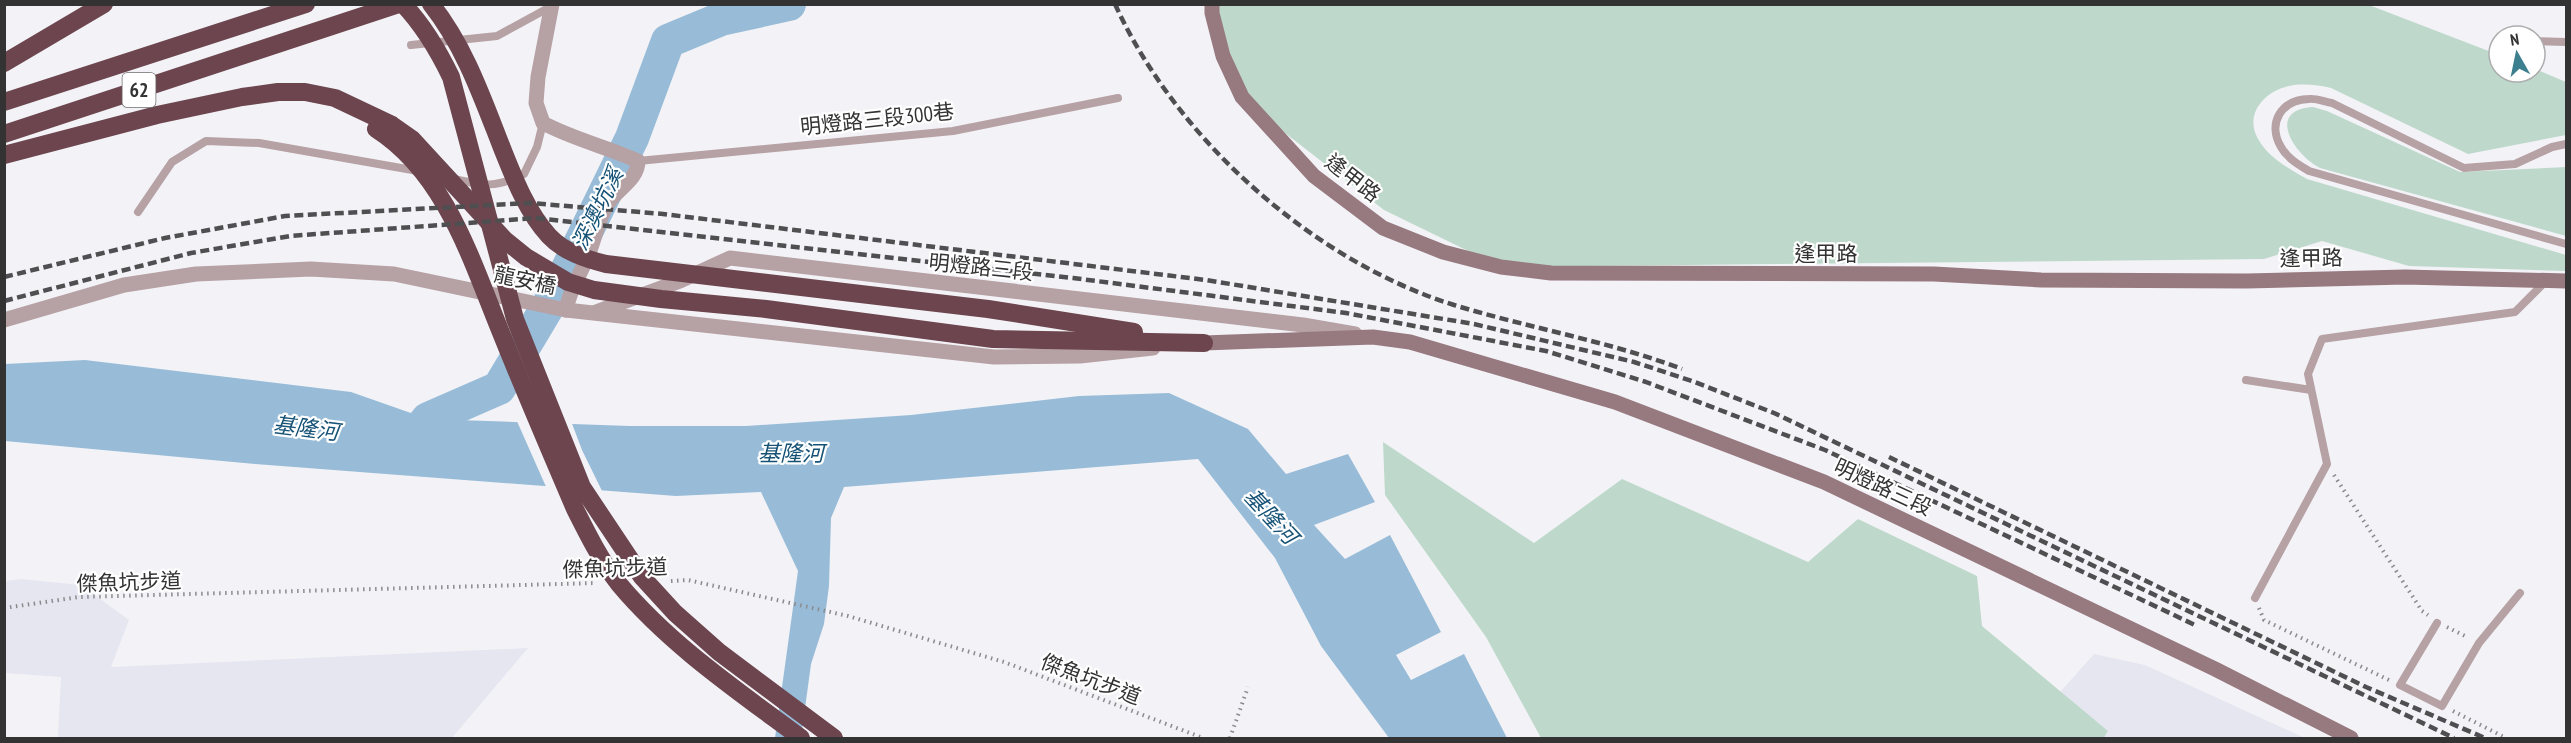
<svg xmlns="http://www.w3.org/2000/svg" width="2571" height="743" font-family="'PT Sans Narrow','Noto Sans TC',sans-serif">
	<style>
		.built { fill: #e6e6f1 }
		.green { fill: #bed9cb }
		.water { fill: #98bcd8 }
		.pier { fill: #f3f3f7 }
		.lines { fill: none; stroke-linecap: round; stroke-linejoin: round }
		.river { stroke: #98bcd8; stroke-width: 34 }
		.path { stroke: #8b8b8d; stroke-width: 4; stroke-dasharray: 1.5 4.5; stroke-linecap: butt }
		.lane { stroke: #b6a1a5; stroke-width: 8 }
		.street { stroke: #b6a1a5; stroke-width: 15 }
		.secondary { stroke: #977980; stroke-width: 15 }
		.highway { stroke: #6c454e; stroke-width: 18 }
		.rail { stroke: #4f4f51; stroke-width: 4.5; stroke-dasharray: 9 4.5; stroke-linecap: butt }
		.labels { text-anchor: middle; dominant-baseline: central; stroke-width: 4.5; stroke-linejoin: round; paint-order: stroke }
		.shield { fill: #fff; stroke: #707071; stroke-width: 1.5 }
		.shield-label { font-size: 20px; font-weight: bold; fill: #333334 }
		.street-label { font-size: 21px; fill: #333334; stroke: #fff }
		.water-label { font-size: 22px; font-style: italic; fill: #165276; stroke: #fff }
	</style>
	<rect width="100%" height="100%" fill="#f3f3f7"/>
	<g class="built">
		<path d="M21 579 81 585 129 620 111 667 528 648 452 738H58L61 677 5 673V581Z"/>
		<path d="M2094 654 2145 665 2305 738H2105L2108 731 2060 692Z"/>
	</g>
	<g class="green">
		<path d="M1209 4 2369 5 2499 55V72H2535V69L2566 82V135L2468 154 2331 88C2318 85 2302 83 2289 86 2265 91 2245 113 2257 137 2267 157 2288 168 2307 179L2566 255V271L2409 266 2322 241 2264 259 1501 267 1384 210 1248 104Z"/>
		<path d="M2313 107 2327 111 2460 172 2566 167V236L2320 168C2294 155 2265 110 2313 107Z"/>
		<path d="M1383 442 1534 543 1622 479 1808 562 1858 519 1977 576 1982 626 2108 731 2104 738H1541L1486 637 1385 495Z"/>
	</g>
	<path class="water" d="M85 360 351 392 428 419 630 426H746L911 415 1079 396 1169 393 1248 429 1286 474 1348 454 1375 502 1314 525 1345 559 1390 535 1441 632 1396 655 1411 680 1464 654 1507 738H1389L1321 646 1275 558 1198 459 844 487 831 518 829 586 824 624 811 664 801 738H775L798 571 761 492 676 496 255 464 5 441V364Z"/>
	<path class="pier" d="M516 419 571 421 582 450 603 493 547 489Z"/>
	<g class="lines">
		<path class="river" d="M411 440 428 419 499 388 557 291 632 138 668 41 721 19 789 4"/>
		<g class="path">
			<path d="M2334 475 2422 611 2428 615"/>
			<path d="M671 581 688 580 848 616 1004 662 1203 738"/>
			<path d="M4 608 79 597 597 583"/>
			<path d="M2259 608 2264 620 2389 680"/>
			<path d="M2447 627 2467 637"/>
			<path d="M2453 711 2506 738"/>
			<path d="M1230 738 1248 687"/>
		</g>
		<g class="lane">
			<path d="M2535 41 2566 42"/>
			<path d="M411 45 497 36 552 6"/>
			<path d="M2566 144 2552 147 2515 164 2464 168 2332 103C2325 102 2316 98 2309 99 2281 100 2267 123 2281 147 2287 158 2299 165 2309 171L2566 244"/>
			<path d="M638 161 953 131 1118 98"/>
			<path d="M454 179C484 186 496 188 524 174L537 147 543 123"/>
			<path d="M138 212 172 162 206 141 259 143 418 171"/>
			<path d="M2246 380 2311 390"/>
			<path d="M2255 598 2327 464 2308 374 2322 339 2515 312 2547 280"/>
			<path d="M2437 623 2400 685 2442 706 2479 643 2520 593"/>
		</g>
		<g class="street">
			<path d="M552 4 538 77 536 103 543 123C573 139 607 147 638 161 638 179 619 188 609 202 598 217 595 240 587 258 580 275 569 291 566 310"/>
			<path d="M596 312 680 281 730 258 1303 325 1355 334"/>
			<path d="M4 320 124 285 196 274 311 269 394 274 566 310 994 357 1080 356 1153 348"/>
		</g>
		<g class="secondary">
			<path d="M1212 4V13L1223 56 1242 97 1314 176 1383 228 1443 252 1501 267 1551 273 1934 274 2041 280 2247 281 2405 277 2566 281"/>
			<path d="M1204 343 1373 337 1410 342 1615 402 1824 482 2215 669 2351 738"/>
		</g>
		<g class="highway">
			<path d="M403 4C424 26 438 50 451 77L515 319 582 487 642 577 675 613 719 652 834 738"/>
			<path d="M431 4C465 47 482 97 502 148 514 178 527 212 549 236 564 252 586 259 606 264L988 309 1134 332"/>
			<path d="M4 63 104 4"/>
			<path d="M4 102 306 4"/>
			<path d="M376 129C448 175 473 266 504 340 527 397 551 453 575 509 588 535 601 561 619 584 670 645 738 691 801 738"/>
			<path d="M4 134 399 4"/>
			<path d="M4 155 157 115 242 97 278 92H305L335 98 392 125 412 139 505 240 526 257 568 282 594 290 661 299 766 309 993 339 1204 343"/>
		</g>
		<g class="rail">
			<path d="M1115 4C1176 139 1313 261 1454 305 1529 328 1608 341 1682 369"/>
			<path d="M4 277 165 238 285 216 530 203 663 214 1206 280 1474 324 1634 362 1692 381 1774 413 2454 738"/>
			<path d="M4 301 191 253 290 236 536 218 1073 278 1346 313 1546 351 1646 382 1825 450 2195 625"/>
			<path d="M1889 457 2366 687 2485 738"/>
		</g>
	</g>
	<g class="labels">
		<rect class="shield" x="122.5" y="73" width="33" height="34" rx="4.5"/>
		<g class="shield-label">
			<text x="139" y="90">62</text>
		</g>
		<g class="street-label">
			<text transform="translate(877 119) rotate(-6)">明燈路三段300巷</text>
			<text transform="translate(1353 178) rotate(38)">逢甲路</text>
			<text x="1826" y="253">逢甲路</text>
			<text transform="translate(2311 258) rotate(-1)">逢甲路</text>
			<text transform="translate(981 267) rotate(6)">明燈路三段</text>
			<text transform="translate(525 280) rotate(12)">龍安橋</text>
			<text transform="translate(1883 487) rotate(25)">明燈路三段</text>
			<text transform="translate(615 568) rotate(-2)">傑魚坑步道</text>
			<text transform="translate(129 582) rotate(-2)">傑魚坑步道</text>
			<text transform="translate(1091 679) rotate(21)">傑魚坑步道</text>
		</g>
		<g class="water-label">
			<text transform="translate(597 209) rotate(-64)">深澳坑溪</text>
			<text transform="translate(306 428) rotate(7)">基隆河</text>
			<text x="791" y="453">基隆河</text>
			<text transform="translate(1271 516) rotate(47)">基隆河</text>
		</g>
	</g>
	<rect width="2571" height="743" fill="none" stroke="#333334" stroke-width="12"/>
	<g transform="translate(2517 54) rotate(351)"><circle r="28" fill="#ffffff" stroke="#adadae" stroke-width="1.5"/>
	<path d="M0-4.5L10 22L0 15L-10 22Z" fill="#3c7f8f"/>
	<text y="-9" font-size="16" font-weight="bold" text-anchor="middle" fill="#333334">N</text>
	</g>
</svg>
